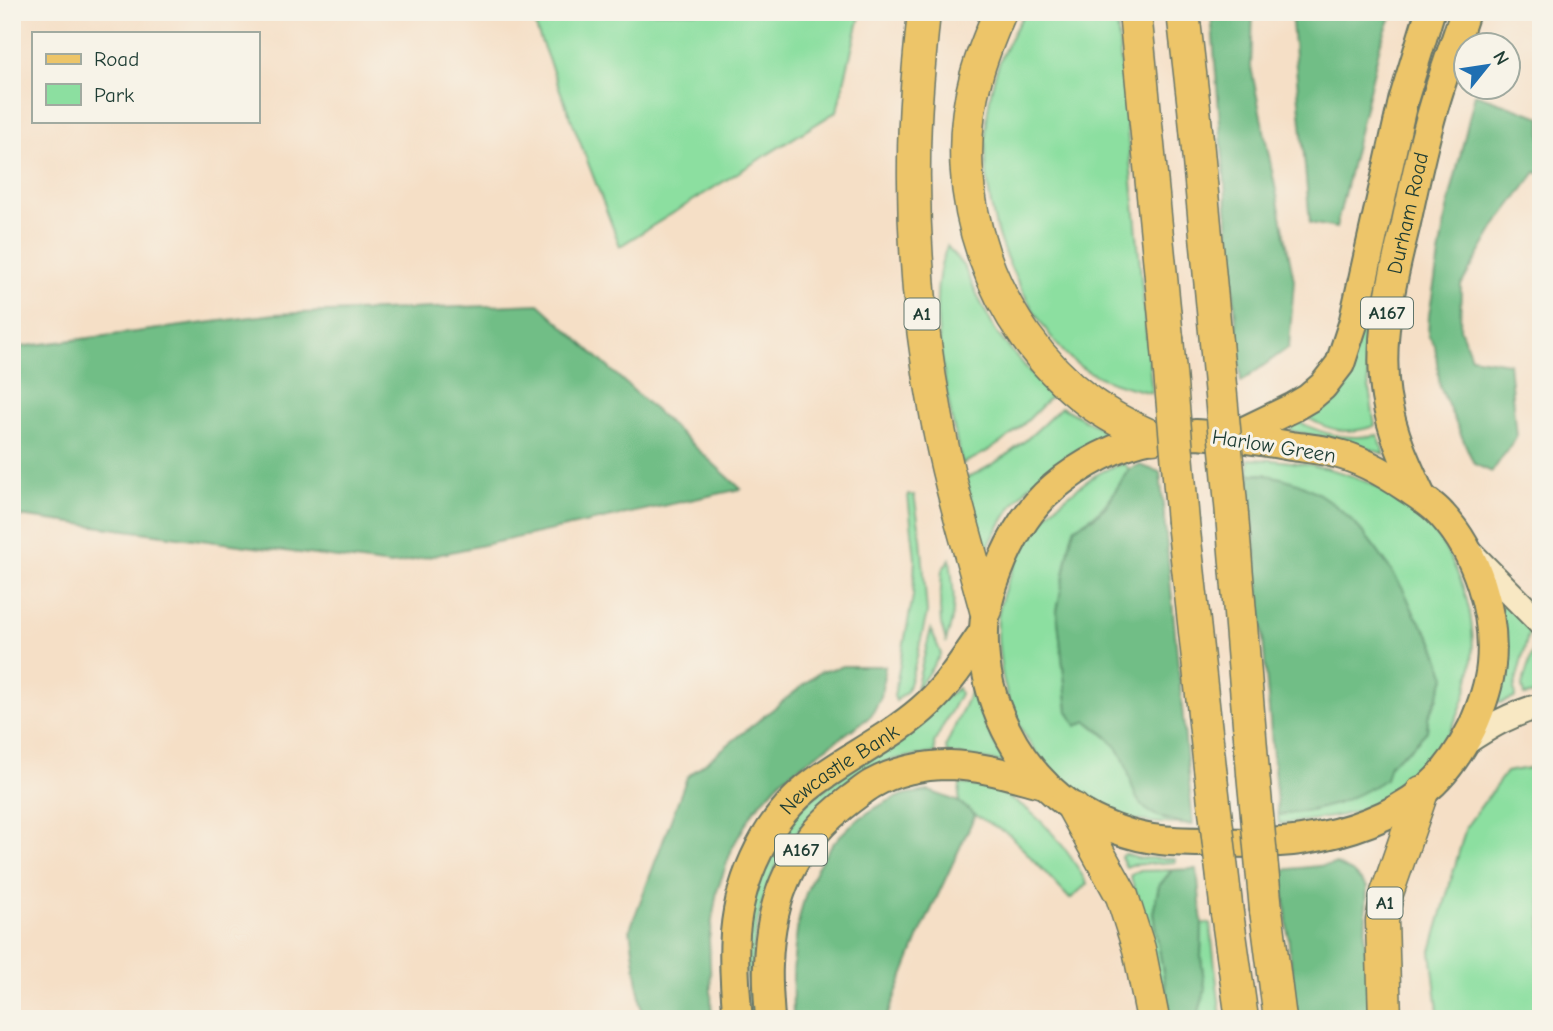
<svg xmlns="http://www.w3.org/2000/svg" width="1553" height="1031" font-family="'Comic Neue',sans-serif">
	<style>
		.green { fill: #8cdfa0; stroke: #568e6a; stroke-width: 2 }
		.forest { fill: #71be86; stroke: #487e5d; stroke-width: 2 }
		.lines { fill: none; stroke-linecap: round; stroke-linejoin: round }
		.secondary-casing { stroke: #6a7667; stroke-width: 28 }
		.primary-casing { stroke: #6a7667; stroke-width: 32 }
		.highway-casing { stroke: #6a7667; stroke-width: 35 }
		.secondary { stroke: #f8e8c3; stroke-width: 24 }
		.primary { stroke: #edc569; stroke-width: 28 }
		.highway { stroke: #edc569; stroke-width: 32 }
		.highway-bridge-casing { stroke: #6a7667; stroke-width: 35; stroke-linecap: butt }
		.highway-bridge { stroke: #edc569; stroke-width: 32 }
		.labels { text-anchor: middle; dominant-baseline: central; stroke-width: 6; stroke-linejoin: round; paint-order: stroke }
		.shield { fill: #f7f3e8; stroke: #60746a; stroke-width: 2 }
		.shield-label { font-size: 19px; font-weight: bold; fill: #1f3d34 }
		.street-label { font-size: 21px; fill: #1f3d34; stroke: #f7f3e8 }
	</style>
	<rect width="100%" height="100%" fill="#f7f3e8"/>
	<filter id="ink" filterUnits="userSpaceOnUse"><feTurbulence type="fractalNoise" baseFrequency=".0143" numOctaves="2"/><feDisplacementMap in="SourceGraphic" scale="14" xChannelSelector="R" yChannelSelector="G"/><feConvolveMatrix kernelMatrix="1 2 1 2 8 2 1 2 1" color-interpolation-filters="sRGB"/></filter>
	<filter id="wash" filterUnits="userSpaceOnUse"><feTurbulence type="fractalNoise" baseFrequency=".00686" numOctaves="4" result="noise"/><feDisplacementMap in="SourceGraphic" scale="28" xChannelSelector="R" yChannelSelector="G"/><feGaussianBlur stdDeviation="1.57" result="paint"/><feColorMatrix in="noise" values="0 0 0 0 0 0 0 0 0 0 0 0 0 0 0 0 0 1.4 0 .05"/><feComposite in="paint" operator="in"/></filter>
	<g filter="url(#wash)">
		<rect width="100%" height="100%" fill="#f5dfc6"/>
		<g class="green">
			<path d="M530 12H861L837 111 620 246Z"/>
			<path d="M1025 12H1116L1152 393C1126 387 1094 379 1073 361 1052 342 1037 317 1023 292 1012 271 1000 247 995 223 983 176 982 122 995 75 1002 53 1013 32 1025 12Z"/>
			<path d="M947 246 964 267 983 307 998 335 1051 396C1023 427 1001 447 962 464 954 432 948 402 943 369 937 326 931 288 947 246Z"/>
			<path d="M1373 283 1377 284V290L1367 361 1368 382 1375 426C1348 435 1330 431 1306 417L1316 409Z"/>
			<path d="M1061 407 1106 431V435C1074 451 1040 470 1018 499 1005 514 996 533 986 550L982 548 966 478C1004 462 1032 436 1061 407Z"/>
			<path d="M1300 422C1325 436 1350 440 1378 435L1384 454 1349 442 1291 431V427Z"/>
			<path d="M1248 459C1295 460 1344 467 1386 492 1397 498 1406 506 1415 515 1421 521 1429 526 1435 533 1444 544 1450 557 1456 570 1478 619 1478 670 1456 719 1448 736 1439 755 1425 769 1410 783 1386 799 1367 807 1339 819 1308 820 1279 824L1278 815 1310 811 1337 804 1411 748 1427 731 1428 717 1438 698 1433 642 1416 616 1266 474H1249Z"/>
			<path d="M1124 464 1129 469C1110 498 1107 510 1075 527L1071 539 1057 611 1068 711 1087 721 1115 744 1163 819 1193 825C1173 823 1150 824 1130 819 1120 817 1109 811 1100 807 1043 776 1007 723 1000 659 998 645 997 630 998 616 1001 596 1010 574 1019 556 1031 534 1045 514 1065 498 1083 484 1101 468 1124 464Z"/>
			<path d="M908 495H914L921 538 927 613 916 661 907 691 896 701 894 696 913 596 915 558Z"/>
			<path d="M950 559C954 591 957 610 946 641L941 624 940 607 942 570Z"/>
			<path d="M1504 601 1532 629 1528 635 1514 689 1515 698 1500 703 1496 700 1501 604Z"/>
			<path d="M931 629 941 654 918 688 916 689Z"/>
			<path d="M1539 637 1541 638V693L1524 696 1522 686 1536 641Z"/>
			<path d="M974 684 984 723 1005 763 947 753 946 746Z"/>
			<path d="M958 688 960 694 934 743 935 753C919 756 896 757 882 763 866 770 850 781 836 792 779 837 755 899 752 970 752 986 754 1003 755 1019H750L746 958 751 907 763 865 797 810Z"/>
			<path d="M1541 766V1019H1439L1431 951 1466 827 1506 772Z"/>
			<path d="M960 784C1018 785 1061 836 1087 884L1070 899 1010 835 975 815 959 802Z"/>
			<path d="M1124 854 1137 858 1175 859V862L1131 865 1126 867 1121 857Z"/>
			<path d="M1172 870 1159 886 1153 913 1171 1019H1165L1138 898 1130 876 1138 871Z"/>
			<path d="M1210 923 1221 1019H1199L1198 1016 1205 989 1201 957 1202 924Z"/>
		</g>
		<g class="forest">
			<path d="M1211 12H1253L1251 67 1294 280 1289 347 1241 382Z"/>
			<path d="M1291 12H1393L1380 45 1336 228 1310 223Z"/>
			<path d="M1475 94 1541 117V174L1536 172 1496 225 1461 285 1460 328 1471 357 1509 363 1516 437 1492 472 1474 464 1440 387 1435 346 1428 335 1429 315 1446 214Z"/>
			<path d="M539 304 741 489 391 565 12 515V348L275 314Z"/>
			<path d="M1139 465 1160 472 1193 825C1170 820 1143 818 1134 792 1130 781 1128 767 1122 756 1115 741 1100 731 1087 721L1076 726 1068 711 1057 611 1071 539 1075 527 1093 518 1106 506 1129 469Z"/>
			<path d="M1249 474C1322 474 1366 529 1401 586 1407 595 1410 605 1415 615 1421 624 1428 632 1433 642 1438 653 1442 665 1446 677L1428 717 1427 731 1411 748 1390 764 1386 779C1347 803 1323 810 1278 815Z"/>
			<path d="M844 666H885L881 697 871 716 782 779 754 810 733 846 717 891 709 939 712 1019H643L630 929 687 777 820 672Z"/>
			<path d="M929 791 959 802 975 815 919 936 886 1019H793C791 945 795 866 860 818 873 809 888 800 903 795 911 793 921 792 929 791Z"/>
			<path d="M1336 864 1352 872 1367 887 1365 941 1371 1019H1296L1282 870Z"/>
			<path d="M1197 869 1202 924 1201 957 1205 989 1198 1016 1199 1019H1171L1153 913 1159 886 1172 870Z"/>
		</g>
	</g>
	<g filter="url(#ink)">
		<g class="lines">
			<defs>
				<g id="secondary">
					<path d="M1471 553 1541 624"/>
					<path d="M1465 743C1489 727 1512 713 1541 706"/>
				</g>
				<g id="primary">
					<path d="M1196 434C1229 436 1258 440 1291 446 1305 448 1320 449 1335 453 1361 459 1385 473 1407 488 1419 496 1433 504 1442 515 1477 553 1496 614 1491 665 1489 687 1481 708 1472 728 1460 752 1445 775 1423 792 1388 819 1345 833 1301 840 1272 844 1242 843 1213 842 1196 842 1178 842 1161 840 1131 837 1097 824 1072 807 1016 768 981 698 984 629 985 605 994 581 1003 559 1015 532 1031 506 1054 487 1080 465 1118 444 1152 438 1166 435 1182 435 1196 434Z"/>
					<path d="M1234 436 1292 408 1309 398 1323 386 1340 364 1353 324 1403 101 1430 12"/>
					<path id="s1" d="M1422 498C1406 464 1392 434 1386 397 1377 339 1392 280 1406 223 1413 190 1420 157 1429 124 1439 86 1453 49 1465 12"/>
					<path id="s2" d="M738 1019C735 991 733 962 735 933 740 876 768 816 815 782 851 755 897 734 929 703 951 682 967 655 984 631"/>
					<path d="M770 1019C769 1001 767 983 768 965 770 895 794 842 851 799 858 794 865 788 872 784 895 771 924 765 950 765 982 766 1013 776 1044 784"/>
				</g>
				<g id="highway">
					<path d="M924 12C919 62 914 111 914 161 913 247 921 335 937 419 949 484 969 546 986 610"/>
					<path d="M1000 12C991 33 982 54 976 77 944 194 992 328 1088 401 1108 416 1130 427 1153 437"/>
					<path d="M1135 12 1167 338"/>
					<path d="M1183 12 1194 108 1216 342"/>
					<path d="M1232 515 1253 773"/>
					<path d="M1183 522 1211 777"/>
					<path d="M1074 809 1122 896 1139 949 1153 1019"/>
					<path d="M1266 910 1280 1019"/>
					<path d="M1227 913 1242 1019"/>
					<path d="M1385 1019 1382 921 1387 893 1422 792"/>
				</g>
			</defs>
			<use href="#secondary" class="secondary-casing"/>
			<use href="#primary" class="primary-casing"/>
			<use href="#highway" class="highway-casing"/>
			<use href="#secondary" class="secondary"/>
			<use href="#primary" class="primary"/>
			<use href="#highway" class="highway"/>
			<defs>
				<g id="highway-bridge">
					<path d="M1167 338 1183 522"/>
					<path d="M1216 342 1232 515"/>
					<path d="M1253 773 1266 910"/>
					<path d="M1211 777 1227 913"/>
				</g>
			</defs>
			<use href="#highway-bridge" class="highway-bridge-casing"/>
			<use href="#highway-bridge" class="highway-bridge"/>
		</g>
	</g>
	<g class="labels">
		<g class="shield">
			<rect x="1361" y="297.5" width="52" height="31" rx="5"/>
			<rect x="904.5" y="298.5" width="35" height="31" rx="5"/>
			<rect x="775" y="834.5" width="52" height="31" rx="5"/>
			<rect x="1367.5" y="887.5" width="35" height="31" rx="5"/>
		</g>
		<g class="shield-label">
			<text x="1387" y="313">A167</text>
			<text x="922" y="314">A1</text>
			<text x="801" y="850">A167</text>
			<text x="1385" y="903">A1</text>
		</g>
		<g class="street-label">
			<text stroke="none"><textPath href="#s1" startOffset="294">Durham Road</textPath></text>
			<text transform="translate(1274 446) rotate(9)">Harlow Green</text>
			<text stroke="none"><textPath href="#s2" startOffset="289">Newcastle Bank</textPath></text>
		</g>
	</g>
	<rect width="1553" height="1031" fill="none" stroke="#f7f3e8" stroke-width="42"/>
	<rect x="32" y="32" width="228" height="91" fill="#f7f3e8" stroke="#a1aaa0" stroke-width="2"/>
	<rect x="46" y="54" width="35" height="10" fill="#edc569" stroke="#a1aaa0" stroke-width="2"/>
	<text x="94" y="66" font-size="21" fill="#1f3d34">Road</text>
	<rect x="46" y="84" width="35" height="21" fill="#8cdfa0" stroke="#a1aaa0" stroke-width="2"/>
	<text x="94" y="102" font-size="21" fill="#1f3d34">Park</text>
	<g transform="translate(1487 66) rotate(60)"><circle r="33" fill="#f7f3e8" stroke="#a1aaa0" stroke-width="2"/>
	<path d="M0-5L12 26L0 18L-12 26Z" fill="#1f6fb2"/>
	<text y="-10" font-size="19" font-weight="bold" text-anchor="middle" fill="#1f3d34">N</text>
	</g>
</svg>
